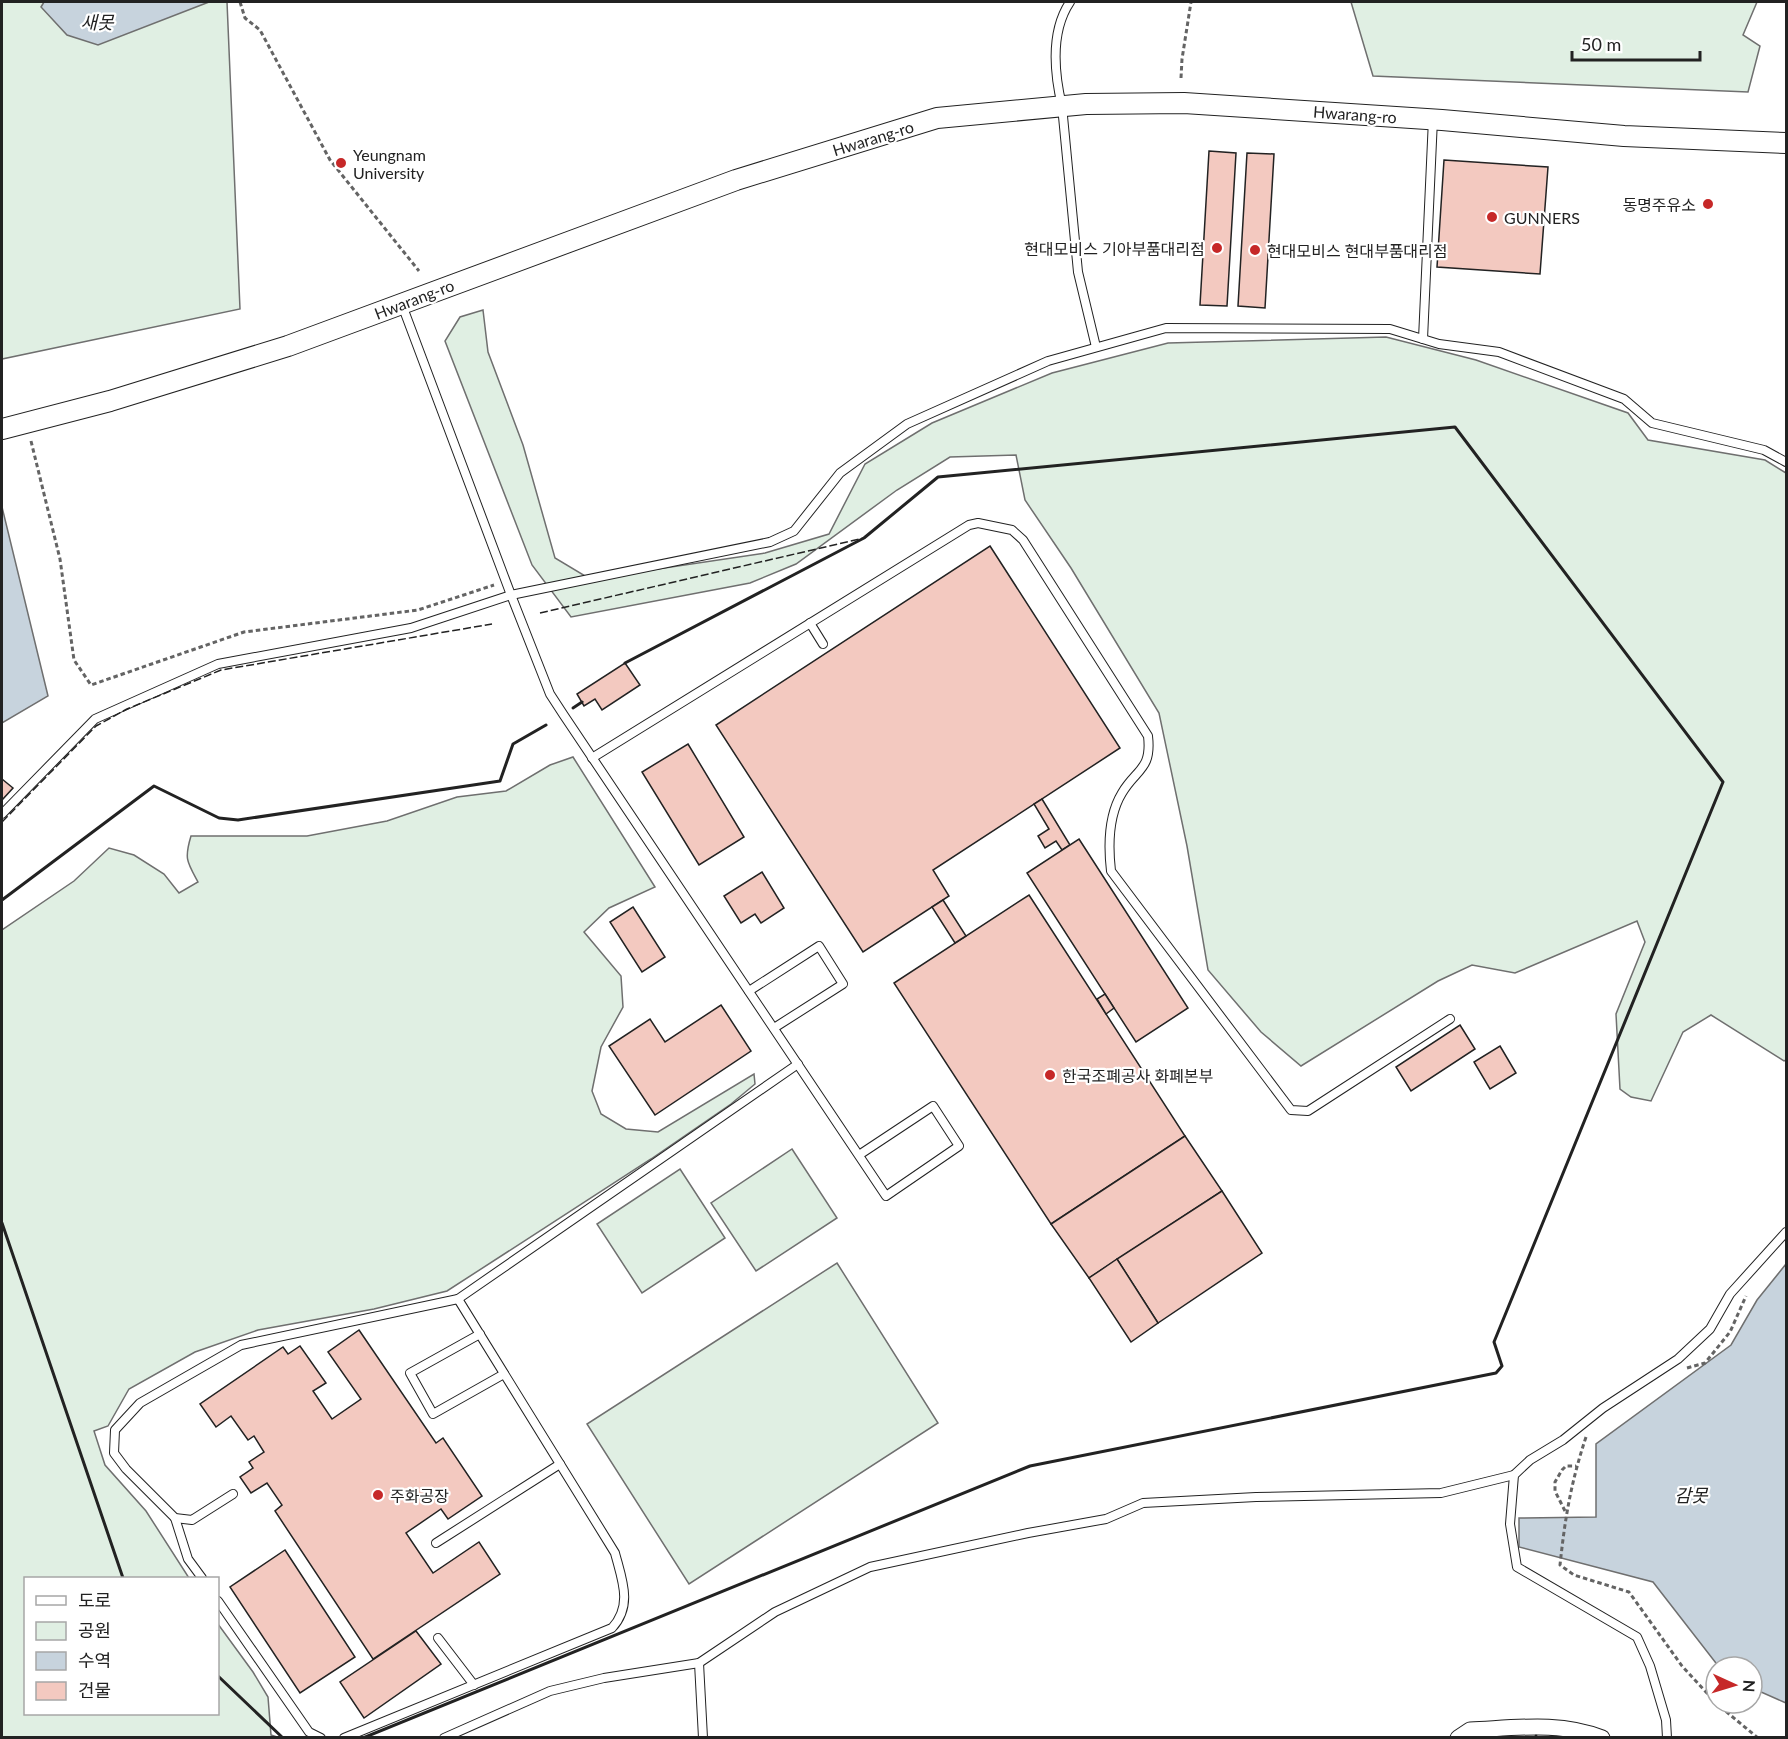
<svg xmlns="http://www.w3.org/2000/svg" width="1788" height="1739" font-family="Lato,'Noto Sans KR',sans-serif">
	<style>
		.green { fill: #e0efe3; stroke: #6f6f6f; stroke-width: 1.5 }
		.water { fill: #c7d3dd; stroke: #6f6f6f; stroke-width: 1.5 }
		.building { fill: #f3c9c0; stroke: #222; stroke-width: 1.5 }
		.lines { fill: none; stroke-linecap: round; stroke-linejoin: round }
		.service-casing { stroke: #222; stroke-width: 10 }
		.minor-casing { stroke: #222; stroke-width: 17 }
		.tertiary-casing { stroke: #222; stroke-width: 22 }
		.path { stroke: #646464; stroke-width: 3; stroke-dasharray: 4.5 3; stroke-linecap: butt }
		.service { stroke: #fff; stroke-width: 8 }
		.minor { stroke: #fff; stroke-width: 15 }
		.tertiary { stroke: #fff; stroke-width: 20 }
		.fence { stroke: #222; stroke-width: 1.5; stroke-dasharray: 8 3; stroke-linecap: butt }
		.wall { stroke: #222; stroke-width: 3 }
		.poi-dot { fill: #c62828; stroke: #fff; stroke-width: 2 }
		.labels { text-anchor: middle; dominant-baseline: central; stroke-width: 4.5; stroke-linejoin: round; paint-order: stroke }
		.street-label { font-size: 16px; fill: #222; stroke: #fff }
		.poi-label { font-size: 16px; fill: #222; stroke: #fff; text-anchor: start }
		.water-label { font-size: 18px; font-style: italic; fill: #222; stroke: #fff }
	</style>
	<rect width="100%" height="100%" fill="#fff"/>
	<g class="green">
		<path d="M2 2H227L240 309 2 359Z"/>
		<path d="M1351 2H1757L1743 35 1760 46 1748 92 1373 76Z"/>
		<path d="M483 310 488 352 523 445 555 558 590 579 765 553 829 534 865 464 932 423 1052 373 1168 343 1386 337 1476 360 1628 413 1648 440 1765 460 1786 473V1060L1784 1061 1711 1015 1683 1032 1651 1101 1631 1097 1620 1089 1616 1014 1645 942 1637 921 1515 973 1472 965 1438 981 1301 1066 1261 1032 1208 970 1187 846 1159 713 1071 568 1025 500 1016 455 950 457 897 490 796 564 750 583 571 617 532 565 445 341 460 317Z"/>
		<path d="M573 757 655 887 609 908 584 932 621 976 623 1007 601 1047 592 1091 601 1114 626 1129 658 1132 754 1074 755 1084 731 1104 651 1159 447 1291 374 1309 258 1330 195 1352 129 1389 108 1426 94 1431 105 1465 146 1511 189 1578H26V1714H218V1624L253 1672 268 1697 271 1735 277 1737H2V930L74 881 109 848 134 855 164 874 179 893 198 882C187 862 184 859 191 836H307L387 821 457 797 506 791 550 765Z"/>
		<path d="M792 1149 837 1218 756 1271 711 1203Z"/>
		<path d="M680 1169 725 1238 642 1293 597 1224Z"/>
		<path d="M837 1263 938 1423 689 1584 587 1424Z"/>
	</g>
	<g class="water">
		<path d="M44 2H209L98 45 67 35 41 7Z"/>
		<path d="M2 507 48 696 2 723Z"/>
		<path d="M1786 1264V1703L1752 1688V1667H1719L1653 1582 1519 1547V1518L1596 1517V1444L1731 1345 1757 1300Z"/>
	</g>
	<g class="building">
		<path d="M1209 151 1236 153 1227 306 1200 305Z"/>
		<path d="M1247 153 1274 154 1265 308 1238 306Z"/>
		<path d="M1444 160 1548 167 1540 274 1437 267Z"/>
		<path d="M990 546 1120 748 933 870 949 896 863 952 716 725Z"/>
		<path d="M625 663 640 685 602 710 595 699 584 706 577 694Z"/>
		<path d="M688 744 744 837 699 865 642 772Z"/>
		<path d="M2 779 13 788 2 800Z"/>
		<path d="M1042 799 1070 845 1062 850 1056 841 1045 848 1038 836 1049 829 1034 804Z"/>
		<path d="M1079 839 1188 1008 1136 1042 1027 873Z"/>
		<path d="M762 872 784 908 761 923 755 914 741 923 724 896Z"/>
		<path d="M1029 895 1185 1136 1051 1224 894 983Z"/>
		<path d="M943 900 966 936 955 943 932 907Z"/>
		<path d="M633 907 665 957 642 972 610 922Z"/>
		<path d="M1105 994 1114 1008 1106 1014 1097 999Z"/>
		<path d="M721 1005 751 1051 655 1115 609 1046 650 1019 665 1042Z"/>
		<path d="M1460 1025 1475 1049 1411 1091 1396 1067Z"/>
		<path d="M1500 1046 1516 1073 1490 1089 1474 1062Z"/>
		<path d="M1185 1136 1222 1191 1089 1278 1051 1224Z"/>
		<path d="M1222 1191 1262 1253 1158 1323 1117 1259Z"/>
		<path d="M1117 1259 1158 1323 1131 1342 1089 1278Z"/>
		<path d="M359 1330 436 1443 443 1438 482 1496 448 1519 441 1509 406 1533 433 1573 479 1542 500 1574 373 1659 275 1511 282 1505 267 1483 251 1493 240 1477 253 1468 249 1462 264 1452 254 1436 248 1440 231 1416 216 1427 200 1404 283 1347 288 1354 300 1346 326 1383 313 1391 332 1419 361 1399 328 1352Z"/>
		<path d="M285 1550 355 1657 300 1693 230 1587Z"/>
		<path d="M416 1631 441 1664 364 1718 340 1682Z"/>
	</g>
	<g class="lines">
		<defs>
			<g id="service">
				<path d="M1070 2C1050 32 1054 72 1062 106L1078 272 1096 347"/>
				<path d="M402 305 511 595 550 694 563 714 886 1196 959 1146 933 1106 859 1155"/>
				<path d="M1423 339 1433 119"/>
				<path d="M810 623 823 644"/>
				<path d="M592 758 969 525 978 523 1012 530 1023 540 1148 736C1152 770 1136 769 1122 793 1108 816 1108 845 1111 871L1291 1110 1308 1111 1450 1019"/>
				<path d="M2 814 95 719 218 664 411 628 511 595 770 542 794 531 840 473 907 424 1048 361 1166 328 1390 329 1439 344 1499 352 1624 399 1652 423 1764 450 1786 462"/>
				<path d="M749 991 819 946 843 984 774 1028"/>
				<path d="M480 1334 410 1373 433 1414 504 1374"/>
				<path d="M233 1494 192 1520 175 1518 126 1469 114 1453 115 1430 140 1403 241 1345 458 1299 798 1064"/>
				<path d="M175 1518 188 1559 202 1578"/>
				<path d="M436 1543 560 1464"/>
				<path d="M218 1601 309 1732 321 1738"/>
				<path d="M438 1638 474 1685"/>
				<path d="M699 1663 703 1738"/>
				<path d="M344 1738 612 1628C633 1605 622 1580 615 1553L458 1299"/>
				<path d="M444 1738 550 1691 604 1678 699 1663 775 1612 870 1567 1028 1533 1106 1519 1143 1503 1256 1497 1441 1493 1514 1475"/>
				<path d="M1667 1738 1666 1720 1650 1666 1637 1637 1517 1567 1510 1524 1514 1475 1530 1460 1563 1440 1603 1408 1678 1359 1710 1329 1730 1294 1786 1232"/>
			</g>
			<path id="minor" d="M1458 1738 1470 1730C1515 1728 1560 1721 1602 1738"/>
			<path id="tertiary" d="M2 429 110 401 288 346 736 180 937 118 1086 104 1184 103 1442 120 1624 136 1786 143"/>
		</defs>
		<use href="#service" class="service-casing"/>
		<use href="#minor" class="minor-casing"/>
		<use href="#tertiary" class="tertiary-casing"/>
		<g class="path">
			<path d="M240 2 245 18 260 30 330 160 419 271"/>
			<path d="M1181 78 1182 59 1191 2"/>
			<path d="M31 441 60 559 74 660 91 685 244 632 418 610 494 585"/>
			<path d="M1687 1368 1705 1363 1730 1332 1746 1296"/>
			<path d="M1586 1437C1571 1482 1565 1518 1560 1565L1574 1575 1629 1592 1682 1666 1717 1704 1758 1738"/>
			<path d="M1565 1511 1555 1491V1482L1562 1470 1566 1466H1576"/>
		</g>
		<use href="#service" class="service"/>
		<use href="#minor" class="minor"/>
		<use href="#tertiary" class="tertiary"/>
		<g class="fence">
			<path d="M540 613 864 538"/>
			<path d="M2 822 96 726 127 709 221 670 492 624"/>
		</g>
		<g class="wall">
			<path d="M573 708 582 702"/>
			<path d="M2 900 154 786 219 818 238 820 500 781 513 744 546 725"/>
			<path d="M2 1223 123 1578"/>
			<path d="M218 1676 283 1738"/>
			<path d="M363 1738 1030 1466 1496 1373 1502 1366 1494 1342 1723 782 1455 427 938 477 864 538 625 663"/>
			<path d="M1536 1738V1736"/>
		</g>
	</g>
	<g class="poi-dot">
		<circle cx="341" cy="163" r="6"/>
		<circle cx="1708" cy="204" r="6"/>
		<circle cx="1492" cy="217" r="6"/>
		<circle cx="1217" cy="248" r="6"/>
		<circle cx="1255" cy="250" r="6"/>
		<circle cx="1050" cy="1075" r="6"/>
		<circle cx="378" cy="1495" r="6"/>
	</g>
	<g class="labels">
		<g class="street-label">
			<text transform="translate(1355 114) rotate(4)">Hwarang-ro</text>
			<text transform="translate(873 138) rotate(-17)">Hwarang-ro</text>
			<text transform="translate(414 299) rotate(-21)">Hwarang-ro</text>
		</g>
		<g class="poi-label">
			<text x="353" y="154">Yeungnam<tspan x="353" dy="18">University</tspan></text>
			<text x="1696" y="204" text-anchor="end">동명주유소</text>
			<text x="1504" y="217">GUNNERS</text>
			<text x="1205" y="248" text-anchor="end">현대모비스 기아부품대리점</text>
			<text x="1267" y="250">현대모비스 현대부품대리점</text>
			<text x="1062" y="1075">한국조폐공사 화폐본부</text>
			<text x="390" y="1495">주화공장</text>
		</g>
		<g class="water-label">
			<text x="97" y="22">새못</text>
			<text x="1691" y="1495">감못</text>
		</g>
	</g>
	<rect width="1788" height="1739" fill="none" stroke="#222222" stroke-width="6"/>
	<rect x="24" y="1577" width="195" height="138" fill="#ffffff" stroke="#a7a7a7" stroke-width="1.5"/>
	<rect x="36" y="1596" width="30" height="9" fill="#ffffff" stroke="#a7a7a7" stroke-width="1.5"/>
	<text x="78" y="1607" font-size="18" fill="#222222">도로</text>
	<rect x="36" y="1622" width="30" height="18" fill="#e0efe3" stroke="#a7a7a7" stroke-width="1.5"/>
	<text x="78" y="1637" font-size="18" fill="#222222">공원</text>
	<rect x="36" y="1652" width="30" height="18" fill="#c7d3dd" stroke="#a7a7a7" stroke-width="1.5"/>
	<text x="78" y="1667" font-size="18" fill="#222222">수역</text>
	<rect x="36" y="1682" width="30" height="18" fill="#f3c9c0" stroke="#a7a7a7" stroke-width="1.5"/>
	<text x="78" y="1697" font-size="18" fill="#222222">건물</text>
	<g transform="translate(1734 1685) rotate(94)"><circle r="28" fill="#ffffff" stroke="#a7a7a7" stroke-width="1.5"/>
	<path d="M0-4.5L10 22L0 15L-10 22Z" fill="#c62828"/>
	<text y="-9" font-size="16" font-weight="bold" text-anchor="middle" fill="#222222">N</text>
	</g>
	<path d="M1572 51v9h128v-9" fill="none" stroke="#222222" stroke-width="3"/>
	<text x="1581" y="51" font-size="18" fill="#222222" stroke="#ffffff" stroke-width="4.5" paint-order="stroke">50 m</text>
</svg>
